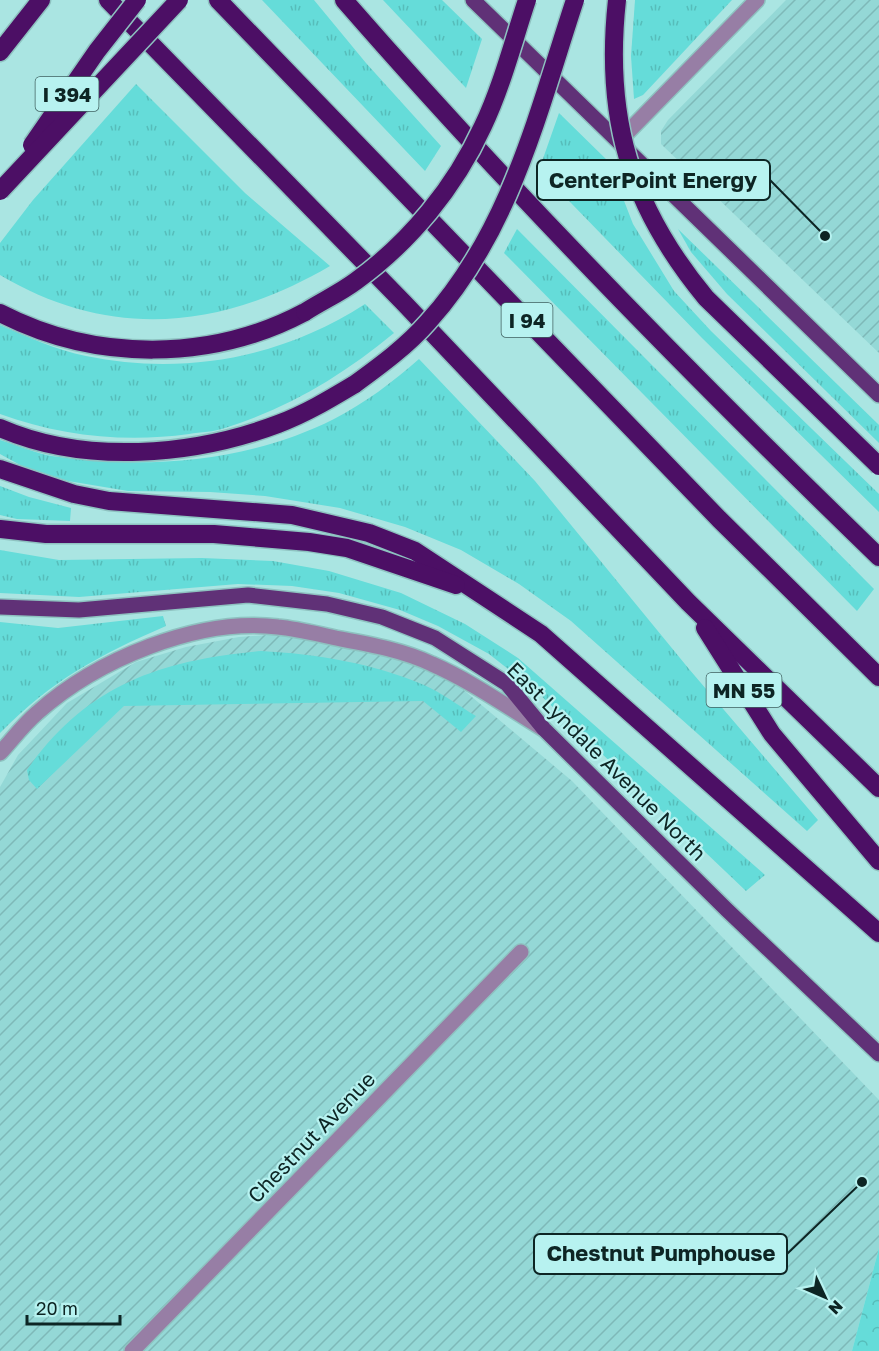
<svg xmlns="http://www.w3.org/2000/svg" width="879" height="1351" font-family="'Golos Text',sans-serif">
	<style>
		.industrial { fill: url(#industrial-furrows) }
		.grass { fill: url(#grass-tufts) }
		.forest { fill: url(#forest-crowns) }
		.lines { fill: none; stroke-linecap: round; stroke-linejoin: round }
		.minor-casing { stroke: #8ec2c0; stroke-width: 18 }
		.major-casing { stroke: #8ec2c0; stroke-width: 18 }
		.highway-casing { stroke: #8ec2c0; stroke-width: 21 }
		.minor { stroke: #977ea5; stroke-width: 15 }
		.major { stroke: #603177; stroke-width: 15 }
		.highway { stroke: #4c0f65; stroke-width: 18 }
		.highway-bridge-casing { stroke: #8ec2c0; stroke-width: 21; stroke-linecap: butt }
		.highway-bridge { stroke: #4c0f65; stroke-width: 18 }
		.labels { text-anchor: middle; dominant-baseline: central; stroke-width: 4.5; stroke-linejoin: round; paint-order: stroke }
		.shield { fill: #b7f2f0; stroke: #406261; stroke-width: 1.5 }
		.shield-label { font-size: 20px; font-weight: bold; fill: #0d2524 }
		.street-label { font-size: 21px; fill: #0d2524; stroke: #b7f2f0 }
		.leader { fill: none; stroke: #0d2524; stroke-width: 2 }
		.callout-dot { fill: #0d2524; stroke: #b7f2f0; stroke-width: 2 }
		.callout { fill: #b7f2f0; stroke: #0d2524; stroke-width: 2 }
		.callout-label { font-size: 22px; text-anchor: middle; font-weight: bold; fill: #0d2524 }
	</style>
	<defs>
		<pattern id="industrial-furrows" width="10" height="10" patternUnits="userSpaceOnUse" patternTransform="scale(1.5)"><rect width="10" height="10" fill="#94d8d6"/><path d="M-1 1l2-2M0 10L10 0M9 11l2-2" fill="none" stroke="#7eb9b8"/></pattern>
		<pattern id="grass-tufts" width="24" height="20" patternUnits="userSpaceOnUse" patternTransform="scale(1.5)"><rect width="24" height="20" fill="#65dcd9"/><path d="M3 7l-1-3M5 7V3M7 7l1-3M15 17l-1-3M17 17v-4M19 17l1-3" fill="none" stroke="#56bdba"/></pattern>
		<pattern id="forest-crowns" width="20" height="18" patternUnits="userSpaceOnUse" patternTransform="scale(1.5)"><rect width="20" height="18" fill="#65dcd9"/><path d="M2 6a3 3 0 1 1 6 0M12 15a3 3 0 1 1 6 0" fill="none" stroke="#56bdba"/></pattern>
	</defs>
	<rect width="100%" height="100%" fill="#aae5e2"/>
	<g class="industrial">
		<path d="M786 0H879V353L661 144V131L668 120Z"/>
		<path d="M306 632 370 643 447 676 572 781 879 1100V1248L852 1351H0V787L18 755 67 703 136 662 186 647 239 637Z"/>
	</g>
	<g class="grass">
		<path d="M262 0H314L366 63 441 146 425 171Z"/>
		<path d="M383 0H442L482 39 466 88Z"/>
		<path d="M635 0H732L643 95 634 99 631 56Z"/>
		<path d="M136 84 245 193 330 266C222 329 111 341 0 275V243L33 200Z"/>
		<path d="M559 113 609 162 633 224 674 291 711 331 879 494V512L702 338 539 170Z"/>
		<path d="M517 229 874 589 857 611 504 253Z"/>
		<path d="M678 229 879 425V443L727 294 691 252Z"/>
		<path d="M365 304 394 333C343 375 289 408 225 428 214 432 201 432 189 434 125 443 60 436 0 414V325C28 337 56 350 86 356 183 376 282 358 365 304Z"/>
		<path d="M419 359 535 481 689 669 818 820 807 831 571 621 519 584 461 550 405 527 340 508 265 496 210 492 128 491 68 481 22 466 0 454V440C17 445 35 453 52 456 146 470 249 462 334 419 365 403 393 382 419 359Z"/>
		<path d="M0 486 29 497 71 508 70 521 17 519 0 515Z"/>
		<path d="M0 550 59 560 202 558 273 561 329 571 401 593 465 624 518 658 765 875 746 891 536 691 489 654 438 626 400 610 339 593 292 586 238 584 79 597 0 593Z"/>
		<path d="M163 616 166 626C99 655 52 680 0 733V622L58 628Z"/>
		<path d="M261 651C317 654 372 663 424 685 442 693 459 706 476 716L461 732 423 701 124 706 37 789 29 780 27 770C86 685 161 660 261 651Z"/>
	</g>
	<path class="forest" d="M879 1248V1351H852Z"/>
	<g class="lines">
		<defs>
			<g id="minor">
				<path d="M620 140 757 0"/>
				<path d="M0 753C12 740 23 725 37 713 96 660 198 617 278 627 298 629 317 634 336 638 368 644 403 650 432 664 471 681 506 706 542 728"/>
				<path d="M132 1351 521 952"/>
			</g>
			<g id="major">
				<path d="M473 0 879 395"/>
				<path d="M0 607 79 610 248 595 327 604 382 617 435 638 507 684 544 729 727 910 879 1054"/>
			</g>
			<g id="highway">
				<path d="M108 0 403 302 688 602 879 788"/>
				<path d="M218 0 719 519 879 677"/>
				<path d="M344 0C513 194 694 378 879 557"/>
				<path d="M0 52 41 0"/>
				<path d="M0 313C95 362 211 362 305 312"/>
				<path d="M0 428C85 465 193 456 278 424 305 414 330 399 355 384"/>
				<path d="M0 469 74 494 109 501 292 515 369 533 415 551 541 634 879 933"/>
				<path d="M0 529 46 534H214L309 542 347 548 456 585"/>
				<path d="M705 628 772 734 879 861"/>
			</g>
		</defs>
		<use href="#minor" class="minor-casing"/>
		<use href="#major" class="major-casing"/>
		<use href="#highway" class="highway-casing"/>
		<use href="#minor" class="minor"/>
		<use href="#major" class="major"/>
		<use href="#highway" class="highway"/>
		<defs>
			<g id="highway-bridge">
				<path d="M617 0C604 118 630 206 706 298L879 466"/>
				<path d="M32 145 97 51 137 0"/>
				<path d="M0 191 179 0"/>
				<path d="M305 312C322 301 340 293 356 281 410 242 455 187 483 126 502 86 513 42 527 0"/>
				<path d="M355 384C381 365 407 346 428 322 510 232 538 112 575 0"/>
			</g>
		</defs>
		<use href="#highway-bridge" class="highway-bridge-casing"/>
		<use href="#highway-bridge" class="highway-bridge"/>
	</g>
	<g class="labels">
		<g class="shield">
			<rect x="35.5" y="77" width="63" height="34" rx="4.5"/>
			<rect x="501.5" y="303" width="51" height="34" rx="4.5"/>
			<rect x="706.5" y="673" width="75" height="34" rx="4.5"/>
		</g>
		<g class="shield-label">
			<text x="67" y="94">I 394</text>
			<text x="527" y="320">I 94</text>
			<text x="744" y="690">MN 55</text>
		</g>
		<g class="street-label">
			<text transform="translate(607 761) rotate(45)">East Lyndale Avenue North</text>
			<text transform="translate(311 1137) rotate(-46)">Chestnut Avenue</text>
		</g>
	</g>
	<path class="leader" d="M825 236L770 180M862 1182L787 1254"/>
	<g class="callout-dot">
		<circle cx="825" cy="236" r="6"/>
		<circle cx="862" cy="1182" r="6"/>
	</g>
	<g class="callout">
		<rect x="537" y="160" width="233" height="40" rx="6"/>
		<rect x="534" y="1234" width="253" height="40" rx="6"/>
	</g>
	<g class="callout-label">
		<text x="653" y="188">CenterPoint Energy</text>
		<text x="661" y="1261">Chestnut Pumphouse</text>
	</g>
	<g transform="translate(825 1297) rotate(134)" stroke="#b7f2f0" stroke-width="4.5" paint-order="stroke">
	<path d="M0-4.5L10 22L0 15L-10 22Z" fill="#0d2524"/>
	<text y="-9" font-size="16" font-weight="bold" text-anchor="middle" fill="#0d2524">N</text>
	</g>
	<path d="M27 1315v9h93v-9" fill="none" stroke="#0d2524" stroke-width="3"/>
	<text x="36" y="1315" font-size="18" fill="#0d2524" stroke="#b7f2f0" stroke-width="4.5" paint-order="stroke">20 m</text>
</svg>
